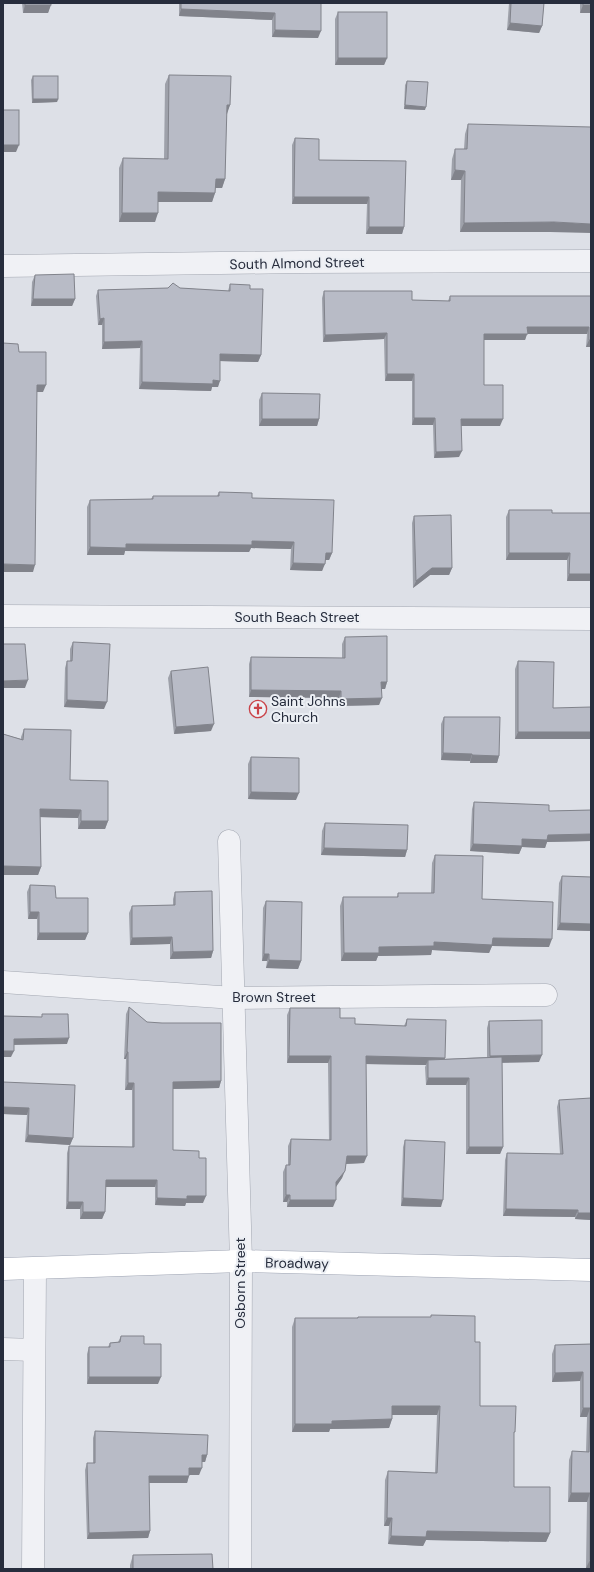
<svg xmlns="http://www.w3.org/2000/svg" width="594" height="1572" font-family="'DM Sans',sans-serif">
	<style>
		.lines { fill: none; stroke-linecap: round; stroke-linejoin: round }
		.minor-casing { stroke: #a3a7b1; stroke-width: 23 }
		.major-casing { stroke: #9da3b2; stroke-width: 23 }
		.minor { stroke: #f0f1f5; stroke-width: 22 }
		.major { stroke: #fff; stroke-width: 22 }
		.wall { fill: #9ea1aa }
		.shaded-wall { fill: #81838b }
		.building { fill: #b8bbc6; stroke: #81838b }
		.labels { text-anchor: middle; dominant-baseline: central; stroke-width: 4; stroke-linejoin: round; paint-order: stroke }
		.street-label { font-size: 14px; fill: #272d3d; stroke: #eceff4 }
		.poi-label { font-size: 14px; fill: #272d3d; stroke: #eceff4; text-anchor: start }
	</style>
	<rect width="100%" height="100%" fill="#dde0e7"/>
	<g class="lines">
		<defs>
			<g id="minor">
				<path d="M3 266 301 262 591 261"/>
				<path d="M3 616 591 619"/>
				<path d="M229 841 241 1261 240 1569"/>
				<path d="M3 982 234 998 546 995"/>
				<path d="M3 1349 34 1350"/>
				<path d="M33 1569 35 1269"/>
			</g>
			<path id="major" d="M3 1269 241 1261 591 1270"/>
		</defs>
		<use href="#minor" class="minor-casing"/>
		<use href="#major" class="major-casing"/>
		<use href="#minor" class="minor"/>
		<use href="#major" class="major"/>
	</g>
	<g class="wall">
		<path d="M22 3H51L48 13H23Z"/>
		<path d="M179 3H321L318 38 272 37V20L179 16Z"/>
		<path d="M509 3H544L542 26 539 33 507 30Z"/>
		<path d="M580 3H591L580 13Z"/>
		<path d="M338 12 387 58 384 65H335V19Z"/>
		<path d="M169 75 230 105 226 114 225 179 222 188H215V193L212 202H158L155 222H119V168L123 158 164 159 165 84Z"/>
		<path d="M33 76 58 99 57 102 32 103 31 80Z"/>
		<path d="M407 81 425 110 404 109 405 85Z"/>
		<path d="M468 124 550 232H460L461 180H451L452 159 455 149H464L465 134Z"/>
		<path d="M295 138 319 160 406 161 404 227 402 234H366L367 204H292V145Z"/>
		<path d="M35 275 75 299 72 306H31L32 282Z"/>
		<path d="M230 284 250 289 261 355 258 362 220 361 218 387H212L211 391 139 389 140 348 102 349V325H98L96 296 98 290 180 288 228 291Z"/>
		<path d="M324 291 412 300 448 301 450 296H591V347H586L587 334H527L525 340H484V385L500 426H461L459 457 434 458 433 425H412V381H385L384 339 323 342 322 298Z"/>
		<path d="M262 393 319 419 317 426H259V400Z"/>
		<path d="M219 492 252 498 332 553 329 560H325L322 571 290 570 291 549 251 548 249 552 125 551 124 555H87V507L90 500 151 499 153 496H217Z"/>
		<path d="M509 510 552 513 591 581H567V560H506V517Z"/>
		<path d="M414 516 452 568 449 575H430L413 588 412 523Z"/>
		<path d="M345 637 387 682 385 689H382L379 705 339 706V698L249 697V664L251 657 342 658V644Z"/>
		<path d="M73 642 104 709 64 707 65 668 67 661H70V649Z"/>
		<path d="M518 661 553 708 591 739H515V669Z"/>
		<path d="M171 671 211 731 174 734 168 678Z"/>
		<path d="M444 717 499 756 497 763H470V761L441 760V724Z"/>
		<path d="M24 729 108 821 105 829H78V818L40 817 41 867 38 875H3V734L21 739V737Z"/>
		<path d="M251 757 296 800 248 799V764Z"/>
		<path d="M474 802 549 811 591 810V841L547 842 545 848 522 847 519 854 470 851 472 809Z"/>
		<path d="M325 823 407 850 405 857 321 855 322 831Z"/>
		<path d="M435 855 482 899 549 947 492 946 489 953 432 950 431 955 378 956 376 961H341L340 906 343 897H397L398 893H431L432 863Z"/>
		<path d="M562 876 591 877V931L557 930 559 883Z"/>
		<path d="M30 885 56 898 88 933 85 940H37V919H28L27 892Z"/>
		<path d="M175 892 213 951 211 958 170 959V944L130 945 129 913 132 906 173 905V899Z"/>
		<path d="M266 901 301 961 298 969 266 968 267 961H262L263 908Z"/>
		<path d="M129 1007 147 1022 221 1081 219 1088 173 1089V1150L199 1158 203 1203H186L185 1206 155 1205V1187H105V1212L102 1219H80V1209H66L67 1153 69 1146 132 1147V1090H125L126 1059H124L126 1014Z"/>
		<path d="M290 1008 340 1018 355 1024 404 1026 407 1019 445 1059 487 1057V1028L489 1021 539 1062 502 1063 503 1147 500 1154H466V1085H426L425 1067 426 1065 366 1064 364 1163 346 1164 342 1178 336 1186 333 1207H287V1202H283V1172L286 1165H288V1146L291 1139 329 1140 328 1063H287V1015Z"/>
		<path d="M3 1082 73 1138 70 1145 25 1142 27 1115 3 1114Z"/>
		<path d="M559 1100 591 1220 575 1219V1217L503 1216 505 1160 507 1153 560 1154 557 1107Z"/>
		<path d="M405 1140 441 1207 401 1206 403 1147Z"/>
		<path d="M431 1315 475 1342 480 1406 514 1436V1487L550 1533 546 1542 426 1540 423 1546 388 1544 389 1526H384L385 1480 388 1471 435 1473 437 1415H392V1419L389 1428 330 1429 329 1432H292V1327L295 1318H357L358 1317H431Z"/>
		<path d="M121 1336 144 1344 158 1384H87V1354L89 1347H108L110 1343 118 1342Z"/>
		<path d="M591 1344V1568H586L587 1502H568L569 1460 572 1451 586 1452 587 1417H580V1381L552 1382V1354L555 1345Z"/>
		<path d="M95 1431 207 1455 205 1462H202L199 1475H189L187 1483H149L150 1531 148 1538 87 1539 85 1470 87 1463H93V1438Z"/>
		<path d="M133 1555 213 1569H130V1565Z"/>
	</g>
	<g class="shaded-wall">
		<path d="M25 5H51L48 13H23Z"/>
		<path d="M583 5H591V13H580Z"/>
		<path d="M181 9 275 13 272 20 179 16Z"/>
		<path d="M510 23 542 26 539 33 507 30Z"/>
		<path d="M275 30 321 31 318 38 272 37Z"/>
		<path d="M338 58H387L384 65H335Z"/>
		<path d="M33 99H58L57 102 32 103Z"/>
		<path d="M227 105H230L227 114H223Z"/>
		<path d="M405 105 426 107 425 110 404 109Z"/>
		<path d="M3 145H19L16 152H3Z"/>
		<path d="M455 170 465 171 461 180H451Z"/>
		<path d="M216 179H225L222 188H212Z"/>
		<path d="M158 192 215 193 212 202H155Z"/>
		<path d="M294 197H369L367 204H292Z"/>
		<path d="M122 213H158L155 222H119Z"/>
		<path d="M554 222 591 224V233L550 232H460L464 223Z"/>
		<path d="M369 227H404L402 234H366Z"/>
		<path d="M33 299H75L72 306H31Z"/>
		<path d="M104 318 102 325H98L100 319Z"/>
		<path d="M527 327H589L587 334H527L525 340H482L484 334Z"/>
		<path d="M387 333 384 339 323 342 325 335Z"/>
		<path d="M589 340H591V347H586Z"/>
		<path d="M142 341 140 348 102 349 104 342Z"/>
		<path d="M220 354 261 355 258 362 218 361Z"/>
		<path d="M387 374H414L412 381H385Z"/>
		<path d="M213 380 220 381 218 387H212L211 391 139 389 142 382Z"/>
		<path d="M37 385H46L43 392H34Z"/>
		<path d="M414 418H435L433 425H412Z"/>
		<path d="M262 419H319L317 426H259Z"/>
		<path d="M461 419H503L500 426H458Z"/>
		<path d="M462 451 459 457 434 458 436 452Z"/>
		<path d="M252 541 294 542 291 549 251 548 249 552 125 551 124 555H87L90 547 126 544Z"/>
		<path d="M326 553H332L329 560H323Z"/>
		<path d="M509 553H570L567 560H506Z"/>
		<path d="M293 563 325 564 322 571 290 570Z"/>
		<path d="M3 564 35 565 33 572H3Z"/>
		<path d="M432 568H452L449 575H430L413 588 416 581Z"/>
		<path d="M569 574H591V581H567Z"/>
		<path d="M28 680 25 688H3V681Z"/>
		<path d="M381 682H387L385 689H379Z"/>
		<path d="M251 690 341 691 339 698 249 697Z"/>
		<path d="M382 698 379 705 339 706 341 699Z"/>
		<path d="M67 700 107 702 104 709 64 707Z"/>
		<path d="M214 724 211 731 174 734 176 727Z"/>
		<path d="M518 732H591V739H515Z"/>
		<path d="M443 753 472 754 470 761 441 760Z"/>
		<path d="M472 755 499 756 497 763H470Z"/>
		<path d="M251 792 299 793 296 800 248 799Z"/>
		<path d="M40 809 81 810 78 818 37 817Z"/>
		<path d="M81 821H108L105 829H78Z"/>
		<path d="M591 834V841L547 842 545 848 522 847 519 854 470 851 473 844 522 839 548 835Z"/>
		<path d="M324 848 407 850 405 857 321 855Z"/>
		<path d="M3 866 41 867 38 875H3Z"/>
		<path d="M30 912H39L37 919H28Z"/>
		<path d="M560 923 591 924V931L557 930Z"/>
		<path d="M39 933H88L85 940H37Z"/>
		<path d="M172 937 170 944 130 945 132 938Z"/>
		<path d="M493 938 552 939 549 947 492 946 489 953 432 950 431 955 378 956 376 961H341L344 953 379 947 434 942Z"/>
		<path d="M213 951 211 958 170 959 173 952Z"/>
		<path d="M264 954H269L267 961H262Z"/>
		<path d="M269 960 301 961 298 969 266 968Z"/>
		<path d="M69 1038 67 1044 12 1045 14 1039Z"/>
		<path d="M3 1051H14L11 1057H3Z"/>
		<path d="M127 1052H128L126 1059H124Z"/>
		<path d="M542 1055 539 1062 487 1063 490 1056Z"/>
		<path d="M289 1056H331L328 1063H287Z"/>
		<path d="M366 1056 445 1058 443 1065 428 1060 426 1065 364 1064Z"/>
		<path d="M428 1078H469L466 1085H426Z"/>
		<path d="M221 1081 219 1088 170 1089 173 1082Z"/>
		<path d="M128 1083H134L132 1090H125Z"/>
		<path d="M3 1107 29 1108 27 1115 3 1114Z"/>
		<path d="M28 1135 73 1138 70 1145 25 1142Z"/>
		<path d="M469 1147H503L500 1154H466Z"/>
		<path d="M347 1156H367L364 1163 344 1164Z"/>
		<path d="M345 1171 342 1178 334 1190 336 1182Z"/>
		<path d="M106 1180H157L155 1187H103Z"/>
		<path d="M286 1195H290L287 1202H283Z"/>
		<path d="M187 1196H206L203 1203H186L185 1206 155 1205 157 1198Z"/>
		<path d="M403 1198 443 1200 441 1207 401 1206Z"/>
		<path d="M290 1200H336L333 1207H287Z"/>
		<path d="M68 1202H83L80 1209H66Z"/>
		<path d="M506 1209 578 1210 575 1217 503 1216Z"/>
		<path d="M83 1212H105L102 1219H80Z"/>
		<path d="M578 1213H591V1220L575 1219Z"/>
		<path d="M583 1372 580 1381 552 1382 555 1373Z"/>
		<path d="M89 1377H161L158 1384H87Z"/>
		<path d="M392 1406H440L437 1415H389Z"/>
		<path d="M583 1408H590L587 1417H580Z"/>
		<path d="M392 1419 389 1428 330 1429 329 1432H292L295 1424 332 1421Z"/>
		<path d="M202 1455H207L205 1462H199Z"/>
		<path d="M189 1468H202L199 1475H187Z"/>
		<path d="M149 1476H189L187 1483H147Z"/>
		<path d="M571 1493H590L587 1502H568Z"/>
		<path d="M387 1518H392L389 1526H384Z"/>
		<path d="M150 1531 148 1538 87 1539 89 1533Z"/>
		<path d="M427 1531 550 1533 546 1542 426 1540 423 1546 388 1544 391 1536Z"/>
		<path d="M590 1560H591V1568H586Z"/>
	</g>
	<g class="building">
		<rect x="25" y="3" width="26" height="2"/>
		<path d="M181 3H321V31L275 30V13L181 9Z"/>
		<path d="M511 3H544L542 26 510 23Z"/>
		<rect x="583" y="3" width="8" height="2"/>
		<rect x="338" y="12" width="49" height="46"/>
		<path d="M169 75 231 76 230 105H227L225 179H216L215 193 158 192V213H122L123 158 168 159Z"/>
		<rect x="33" y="76" width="25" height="23"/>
		<path d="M407 81 428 82 426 107 405 105Z"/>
		<rect x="3" y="110" width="16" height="35"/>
		<path d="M468 124 591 127V224L554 222 464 223 465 171 455 170V149H467Z"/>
		<path d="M295 138 319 139V160L406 161 404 227H369V197H294Z"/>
		<path d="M74 274 75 299H33L35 275Z"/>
		<path d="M173 283 180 288 230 291V284L250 285V289H263L261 355 220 354V381L213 380V384L142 382V341L104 342V318L100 319 98 290 168 288Z"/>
		<path d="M324 291H412V300L450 301V296H591V340H589V327H527L528 334H484V385H503V419H461L462 451 436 452 435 418H414V374H387V333L325 335Z"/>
		<path d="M3 343 18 344 19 352H46V385H37L35 565 3 564Z"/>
		<path d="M262 393 320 394 319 419H262Z"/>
		<path d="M219 492 252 493V498L334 500 332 553H326L325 564 293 563 294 542 252 541V545L126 544V548L90 547V500L153 499V496H219Z"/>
		<path d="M509 510H552V513H591V574H569L570 553H509Z"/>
		<path d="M451 515 452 568H432L416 581 414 516Z"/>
		<path d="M387 636V682H381L382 698 341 699V691L251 690V657L345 658V637Z"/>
		<path d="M73 642 110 644 107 702 67 700V661H72Z"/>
		<path d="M3 644H25L28 680 3 681Z"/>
		<path d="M518 661 554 662 553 708 591 707V732H518Z"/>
		<path d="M208 667 214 724 176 727 171 671Z"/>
		<path d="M444 717H500L499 756 472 755V754L443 753Z"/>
		<path d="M24 729 71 730 70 780 108 781V821H81V810L40 809 41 867 3 866V734L23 740Z"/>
		<path d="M251 757 299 758V793L251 792Z"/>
		<path d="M474 802 549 805V811L591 810V834L548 835 547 840 522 839V846L473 844Z"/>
		<path d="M325 823 408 825 407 850 324 848Z"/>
		<path d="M435 855 483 856 482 899 553 902 552 939 493 938 492 945 434 942V946L379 947V953H344L343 897H398V893H434Z"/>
		<path d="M562 876 591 877V924L560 923Z"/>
		<path d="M30 885 55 886 56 898H88V933H39V912H30Z"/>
		<path d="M212 891 213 951 173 952 172 937 132 938V906L175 905V892Z"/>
		<path d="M266 901 302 902 301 961 269 960V954H264Z"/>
		<path d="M129 1007 147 1022 162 1023H221V1081L173 1082V1150L199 1151V1158H206V1196H187V1199L157 1198V1180H106L105 1212H83V1202H68L69 1146 134 1147V1083H128V1052H127Z"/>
		<path d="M290 1008H340V1018H355V1024L406 1026 407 1019 446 1020 445 1058 366 1056 367 1156H347L345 1171 336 1182V1200H290V1195H286V1165H290L291 1139 331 1140V1056H289Z"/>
		<path d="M42 1014H68L69 1038 14 1039V1051H3V1016L42 1017Z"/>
		<path d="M542 1020V1055L490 1056 489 1021Z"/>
		<path d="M502 1057 503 1147H469V1078H428V1060Z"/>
		<path d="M3 1082 75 1085 73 1138 28 1135 29 1108 3 1107Z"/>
		<path d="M591 1098V1213H578V1210L506 1209 507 1153 563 1154 559 1100Z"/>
		<path d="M405 1140 445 1142 443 1200 403 1198Z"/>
		<path d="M431 1315 475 1316V1342H480V1406H516L515 1432H514V1487H550V1533L427 1531 426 1537 391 1536 392 1518H387L388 1471 437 1473 440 1406H392V1419L332 1421V1424H295V1318H358V1317H431Z"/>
		<path d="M121 1336H144V1344H161V1377H89V1347H110V1343L120 1342Z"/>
		<path d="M591 1344V1560H590V1493H571L572 1451 589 1452 590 1408H583V1372L555 1373V1345Z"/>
		<path d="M95 1431 208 1435 207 1455H202V1468H189V1476H149L150 1531 89 1533 87 1463H95Z"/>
		<path d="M212 1554 213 1569H133V1555Z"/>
	</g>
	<defs>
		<symbol id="church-ring" viewBox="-11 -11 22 22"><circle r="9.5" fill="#eceff4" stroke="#ca444a" stroke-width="1.5"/><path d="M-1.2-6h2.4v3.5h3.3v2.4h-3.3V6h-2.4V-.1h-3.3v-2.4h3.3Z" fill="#ca444a"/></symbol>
	</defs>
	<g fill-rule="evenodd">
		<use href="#church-ring" x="248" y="699" width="20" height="20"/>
	</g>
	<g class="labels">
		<g class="street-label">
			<text transform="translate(297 263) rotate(-1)">South Almond Street</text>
			<text x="297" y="617">South Beach Street</text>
			<text x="274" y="997">Brown Street</text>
			<text transform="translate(297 1263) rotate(1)">Broadway</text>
			<text transform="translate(240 1283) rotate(-90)">Osborn Street</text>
		</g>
		<g class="poi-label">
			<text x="271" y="701">Saint Johns<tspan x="271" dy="16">Church</tspan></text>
		</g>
	</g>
	<rect width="594" height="1572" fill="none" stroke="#272d3d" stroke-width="8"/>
</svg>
